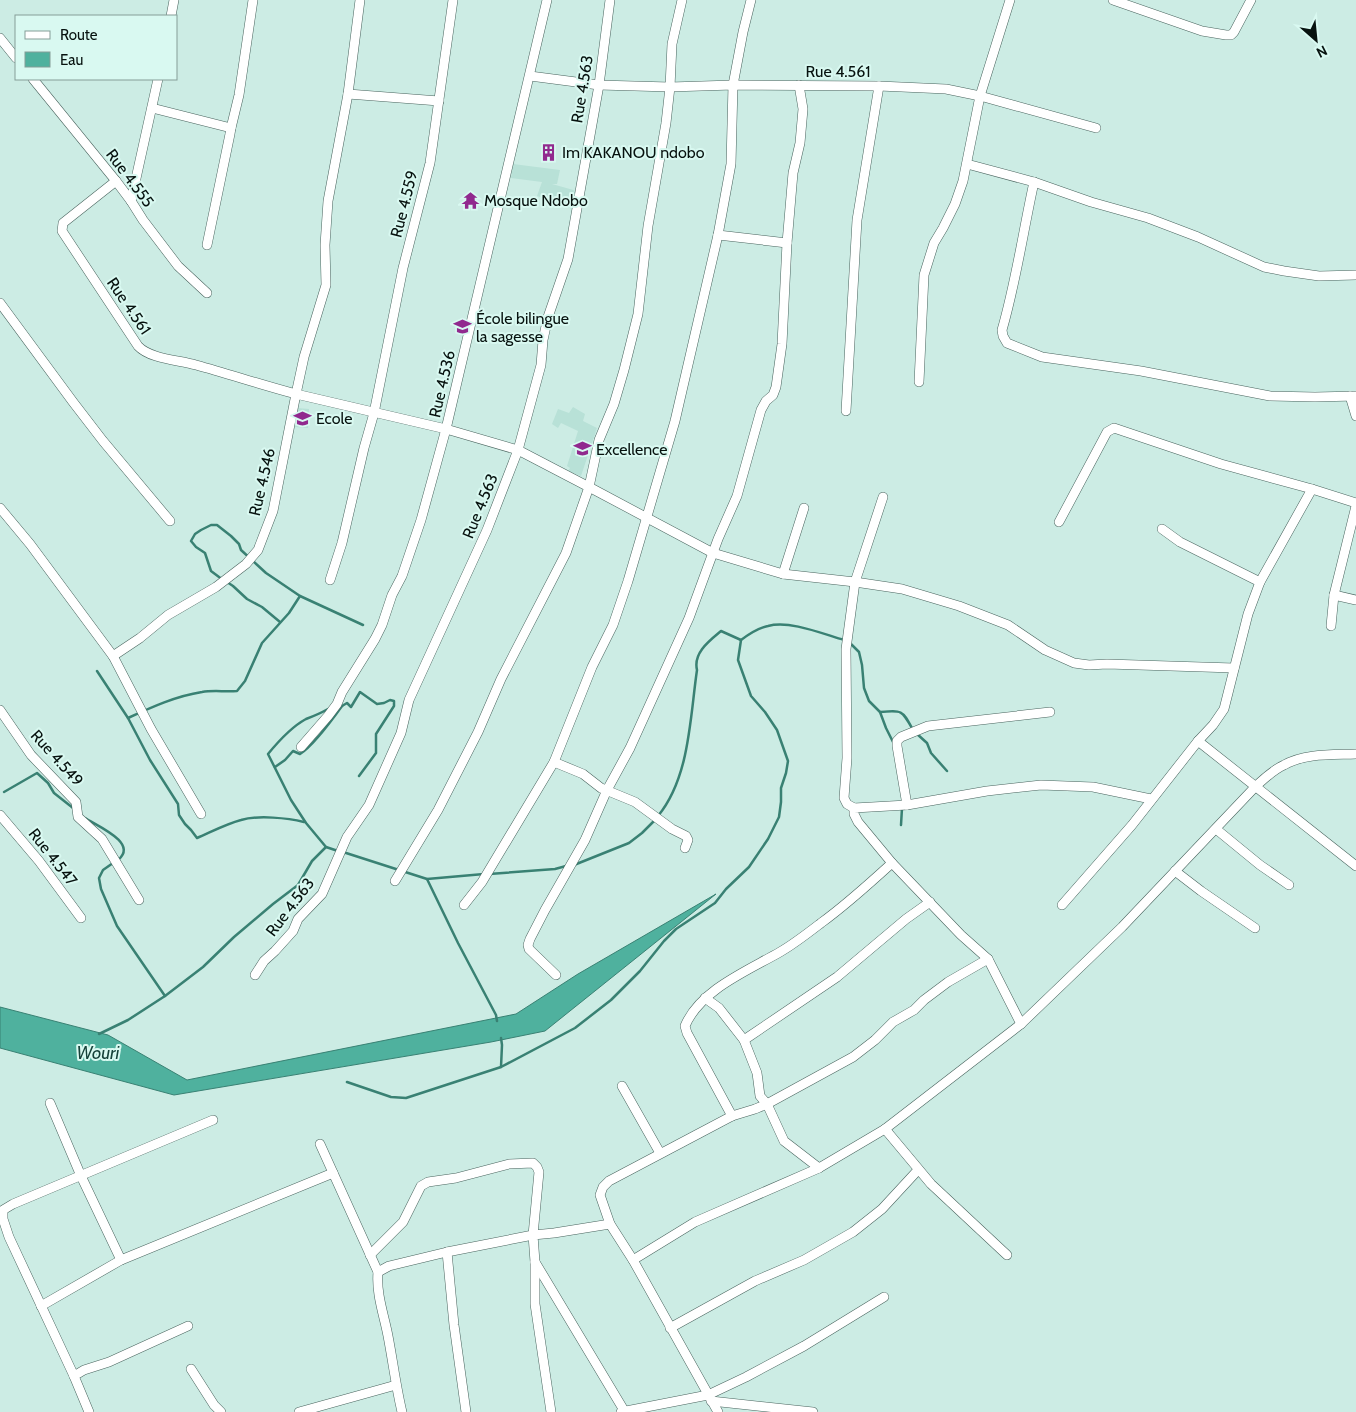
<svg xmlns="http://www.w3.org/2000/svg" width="1356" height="1412" font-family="Cabin,sans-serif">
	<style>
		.built { fill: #b8e1d7 }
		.water { fill: #4fb19e; stroke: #398173 }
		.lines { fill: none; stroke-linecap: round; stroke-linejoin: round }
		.stream { stroke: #398173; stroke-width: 2.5 }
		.minor-casing { stroke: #49645e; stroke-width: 10 }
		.minor { stroke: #fff; stroke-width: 9 }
		.labels { text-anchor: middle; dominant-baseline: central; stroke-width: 4; stroke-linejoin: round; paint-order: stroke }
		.street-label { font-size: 16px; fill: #07120f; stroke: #d9f9f1 }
		.poi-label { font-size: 16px; fill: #07120f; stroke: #d9f9f1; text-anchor: start }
		.water-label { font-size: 18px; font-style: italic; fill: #16423a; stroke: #d9f9f1 }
	</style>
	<rect width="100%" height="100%" fill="#ccece4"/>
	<g class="built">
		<path d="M513 164 560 170 557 184H552L577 191 573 209 543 201V198L537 196 542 182 511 178Z"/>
		<path d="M573 407 585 414 583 421 597 428 581 476 568 471 570 468 567 466 578 431 561 423 558 428 552 424 558 409 569 413Z"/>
		<path d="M297 408 309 409 308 428 295 427Z"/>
	</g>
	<path class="water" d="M716 894 545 1031 491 1042 174 1095 0 1048V1007L108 1035 187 1080 516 1014 578 974Z"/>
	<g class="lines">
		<g class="stream">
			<path d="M223 580 211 571 205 553 196 547 191 541 195 534 201 530 211 525H217L231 536 239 544 241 550 266 573 300 596 363 625"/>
			<path d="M227 582 233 586 247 599 262 607 280 622"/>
			<path d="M849 642 859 652 862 665 864 688 869 701 880 712 886 728 894 744"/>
			<path d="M97 671 128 718 150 760 178 804 179 815 185 824 191 830 197 838C211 832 226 824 241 820 258 815 288 818 304 822"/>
			<path d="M340 705 342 706 347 703 351 707 360 692 377 704 384 703 390 700 394 701V706L376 734V753L359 776"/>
			<path d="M328 709C321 713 314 716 306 719 293 726 277 743 268 754L291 800 306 823 326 847 338 851"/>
			<path d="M880 712C903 710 902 710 913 730"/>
			<path d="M128 718C152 707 176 696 202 692 213 690 225 692 237 691L245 681 262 643 289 613 300 596"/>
			<path d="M917 734 927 743 931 753 947 771"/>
			<path d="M275 767 285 760 293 751 300 754C314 745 332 720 342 706"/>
			<path d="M4 792 37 773 48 783 54 793 73 808"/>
			<path d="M658 816C690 777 690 717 697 670 693 653 709 641 721 631L741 640"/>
			<path d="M85 818C97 826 139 843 118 860"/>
			<path d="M901 825 902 808"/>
			<path d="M343 852 427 879 484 874"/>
			<path d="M113 863 103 870 99 878 101 889 117 926 165 996"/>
			<path d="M574 865 629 843 642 833 655 820"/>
			<path d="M489 874 555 869 566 866"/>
			<path d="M427 879 458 943 496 1015 497 1021"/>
			<path d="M99 1034 128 1020 165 996 203 967 234 937 273 904 298 885 312 861 326 847"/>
			<path d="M501 1038 502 1045 501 1067"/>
			<path d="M347 1082 391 1097 406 1098 501 1067 575 1028 611 1000 640 971 664 941 676 929 715 903 726 889 749 867 768 839 779 817 781 802V788L786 773 788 761 777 730 765 712 751 696 738 660 741 640C749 634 758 628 768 626 790 620 823 634 844 640"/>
		</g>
		<defs>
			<g id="minor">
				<path d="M682 0 672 44 670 87 666 123 648 226 638 314 624 370 614 404 599 440 589 487 713 553 783 574 855 582 902 589 959 606 1008 625 1045 650 1074 663 1089 665 1107 664 1234 668"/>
				<path d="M1113 0 1202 31 1226 35H1231L1234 32 1251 0"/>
				<path d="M171 16 174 0"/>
				<path d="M0 38 16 58"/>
				<path d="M530 76 599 85 670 87 733 85 879 86 857 220 846 411"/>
				<path d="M33 79 116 181 131 201 143 220 178 266 207 293"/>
				<path d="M879 86 946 89 980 96 1096 128"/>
				<path d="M348 94 439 101"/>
				<path d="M152 108 231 128 230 134 207 245"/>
				<path d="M231 128 239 95 253 0"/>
				<path d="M967 164 1034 182 1091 202 1148 218 1198 237 1264 267 1284 271 1319 276 1356 275"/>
				<path d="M116 181 63 223 62 231 138 346C150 359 179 360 196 365 229 374 262 385 296 394L304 357 326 285 325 245 328 201 348 94 360 0"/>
				<path d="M1034 182C1023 232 1016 282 1002 330L1003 336 1007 343 1042 357 1141 371 1270 396 1315 397 1356 396"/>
				<path d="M131 201 158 79"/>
				<path d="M718 235 787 243"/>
				<path d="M0 303 73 402 103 441 170 521"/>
				<path d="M919 382 924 275 934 243 943 228 955 204 963 181 980 96 1010 0"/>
				<path d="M1350 396 1356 416"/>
				<path d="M0 508 30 544 113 656 151 729 201 814"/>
				<path d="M1059 522 1107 432 1114 428 1221 464 1312 489 1356 503"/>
				<path d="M1162 529 1180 542 1260 582"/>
				<path d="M783 574 804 508"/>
				<path d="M330 580 342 543 364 448 374 413 403 268 430 163 453 0"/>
				<path d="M1334 595 1356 600"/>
				<path d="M1331 626 1334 595 1356 506"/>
				<path d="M113 656 140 638 168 615 216 587 246 564 258 550 273 511 296 394 446 429 518 450 589 487 566 553 501 679 478 732 438 810 395 881"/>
				<path d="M0 710 31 755 76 802 78 817 102 839 139 900"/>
				<path d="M1198 741 1213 725 1224 709 1248 614 1260 582 1312 489"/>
				<path d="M301 747 328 716 337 704 342 692 375 639 382 625 392 595 402 576 421 520 446 429 547 0"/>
				<path d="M554 762 583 774 601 788 635 802 672 829 686 836 688 840 685 848"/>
				<path d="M907 805 897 746V741L901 737 928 726 1050 712"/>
				<path d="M854 808 847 804 844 798 847 758 846 649 855 582 883 497"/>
				<path d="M0 815 39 861 81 918"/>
				<path d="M1216 829 1260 865 1289 885"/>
				<path d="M1175 871 1201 891 1255 928"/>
				<path d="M464 905 482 882 554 762 592 667 613 625 628 581 675 421 718 235 731 164 733 85 743 32 751 0"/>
				<path d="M1062 905 1132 825 1198 741 1356 866"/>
				<path d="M255 975 264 961 275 951 293 931 298 919 322 894 347 837 369 805 401 733 409 700 487 530 518 450 541 365 543 340 548 317 568 259 599 85 610 0"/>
				<path d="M556 975 529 949 528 945 530 939 545 910 585 840 607 790 630 748 689 618 718 539 737 496 761 410 766 401 773 395 776 387 782 344 787 243 793 173 800 143 803 109 799 85"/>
				<path d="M705 998 719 1008 744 1040 757 1073 760 1096 767 1104 784 1141 819 1168"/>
				<path d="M1021 1024 988 959 961 935 892 863 858 822 854 814V808L907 805 987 791 1041 785 1093 787 1151 799"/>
				<path d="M744 1040 837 977 906 919 930 902"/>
				<path d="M622 1086 660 1153"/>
				<path d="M50 1103 81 1176 121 1260"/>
				<path d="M732 1116 687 1033 685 1026C700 990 747 971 780 952 794 944 808 933 821 923 846 905 869 884 892 863"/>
				<path d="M885 1129 931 1184 1007 1255"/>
				<path d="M320 1144 378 1272C376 1294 384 1315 388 1336 393 1362 396 1387 402 1412"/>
				<path d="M447 1252 454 1325 466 1412"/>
				<path d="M370 1255 403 1222 421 1186 428 1182 456 1178 509 1164 533 1163 537 1167 539 1172 533 1235 447 1252 389 1266 378 1272"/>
				<path d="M633 1260 695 1222 819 1168 885 1129 1021 1024 1122 927 1256 786C1265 778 1273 770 1284 765 1305 753 1333 755 1356 754"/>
				<path d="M535 1262 625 1412"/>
				<path d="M41 1306 121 1260 333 1173"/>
				<path d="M670 1328 755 1281 804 1260 853 1232 882 1209 918 1170"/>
				<path d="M191 1369 214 1405 221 1412"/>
				<path d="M74 1376 9 1237 3 1219V1210L13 1204 213 1120"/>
				<path d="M711 1401 813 1412"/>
				<path d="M89 1412 74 1376 84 1370 109 1362 188 1326"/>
				<path d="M299 1412 396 1385"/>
				<path d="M551 1412 535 1304V1262L533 1235 554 1233 610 1224"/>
				<path d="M621 1412 708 1395 746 1377 804 1346 884 1297"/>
				<path d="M718 1412 633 1260 610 1224 600 1195 603 1187 609 1181 732 1116 755 1109 767 1104 853 1057 875 1040 893 1022 914 1010 924 1000 948 982 988 959"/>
			</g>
		</defs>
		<use href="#minor" class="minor-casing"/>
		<use href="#minor" class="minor"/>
	</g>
	<defs>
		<symbol id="building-bare" viewBox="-9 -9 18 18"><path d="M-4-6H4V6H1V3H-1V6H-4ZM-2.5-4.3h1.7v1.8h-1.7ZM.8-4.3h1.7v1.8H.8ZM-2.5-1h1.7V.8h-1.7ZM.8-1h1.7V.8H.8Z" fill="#91298e" stroke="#d9f9f1" stroke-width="2.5" paint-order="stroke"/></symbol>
		<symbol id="temple-bare" viewBox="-9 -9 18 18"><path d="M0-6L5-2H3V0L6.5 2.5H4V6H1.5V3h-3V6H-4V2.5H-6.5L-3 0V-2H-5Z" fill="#91298e" stroke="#d9f9f1" stroke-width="2.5" paint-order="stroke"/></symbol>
		<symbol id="school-bare" viewBox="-9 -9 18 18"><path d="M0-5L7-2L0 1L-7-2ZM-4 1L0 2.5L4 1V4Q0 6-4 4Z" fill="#91298e" stroke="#d9f9f1" stroke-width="2.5" paint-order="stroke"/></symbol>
	</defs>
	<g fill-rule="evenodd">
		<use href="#building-bare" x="536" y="140" width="25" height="25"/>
		<use href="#temple-bare" x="458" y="188" width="25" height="25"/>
		<use href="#school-bare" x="450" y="314" width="25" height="25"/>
		<use href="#school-bare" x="290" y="406" width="25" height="25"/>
		<use href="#school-bare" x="570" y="436" width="25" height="25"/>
	</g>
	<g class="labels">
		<g class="street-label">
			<text x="838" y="71">Rue 4.561</text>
			<text transform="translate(582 89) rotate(-81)">Rue 4.563</text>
			<text transform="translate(130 178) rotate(53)">Rue 4.555</text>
			<text transform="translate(404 204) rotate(-76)">Rue 4.559</text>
			<text transform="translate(129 306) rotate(56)">Rue 4.561</text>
			<text transform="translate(442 384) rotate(-77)">Rue 4.536</text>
			<text transform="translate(262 482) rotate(-77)">Rue 4.546</text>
			<text transform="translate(480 506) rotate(-68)">Rue 4.563</text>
			<text transform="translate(57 758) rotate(48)">Rue 4.549</text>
			<text transform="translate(53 857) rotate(52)">Rue 4.547</text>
			<text transform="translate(290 907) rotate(-53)">Rue 4.563</text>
		</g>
		<g class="poi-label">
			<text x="562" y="152">Im KAKANOU ndobo</text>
			<text x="484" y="200">Mosque Ndobo</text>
			<text x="476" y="318">École bilingue<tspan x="476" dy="18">la sagesse</tspan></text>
			<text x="316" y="418">Ecole</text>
			<text x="596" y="449">Excellence</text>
		</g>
		<g class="water-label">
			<text x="98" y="1053">Wouri</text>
		</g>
	</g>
	<rect x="15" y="15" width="162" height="65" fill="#d9f9f1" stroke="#859d97"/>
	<rect x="25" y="31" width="25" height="8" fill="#ffffff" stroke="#859d97"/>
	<text x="60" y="40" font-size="15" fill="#07120f">Route</text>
	<rect x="25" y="52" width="25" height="15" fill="#4fb19e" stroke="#859d97"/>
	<text x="60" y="65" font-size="15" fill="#07120f">Eau</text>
	<g transform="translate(1316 40) rotate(153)" stroke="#d9f9f1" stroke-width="4" paint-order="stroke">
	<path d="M0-4L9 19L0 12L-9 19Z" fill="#07120f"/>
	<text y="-8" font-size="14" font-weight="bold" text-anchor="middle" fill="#07120f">N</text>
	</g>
</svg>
